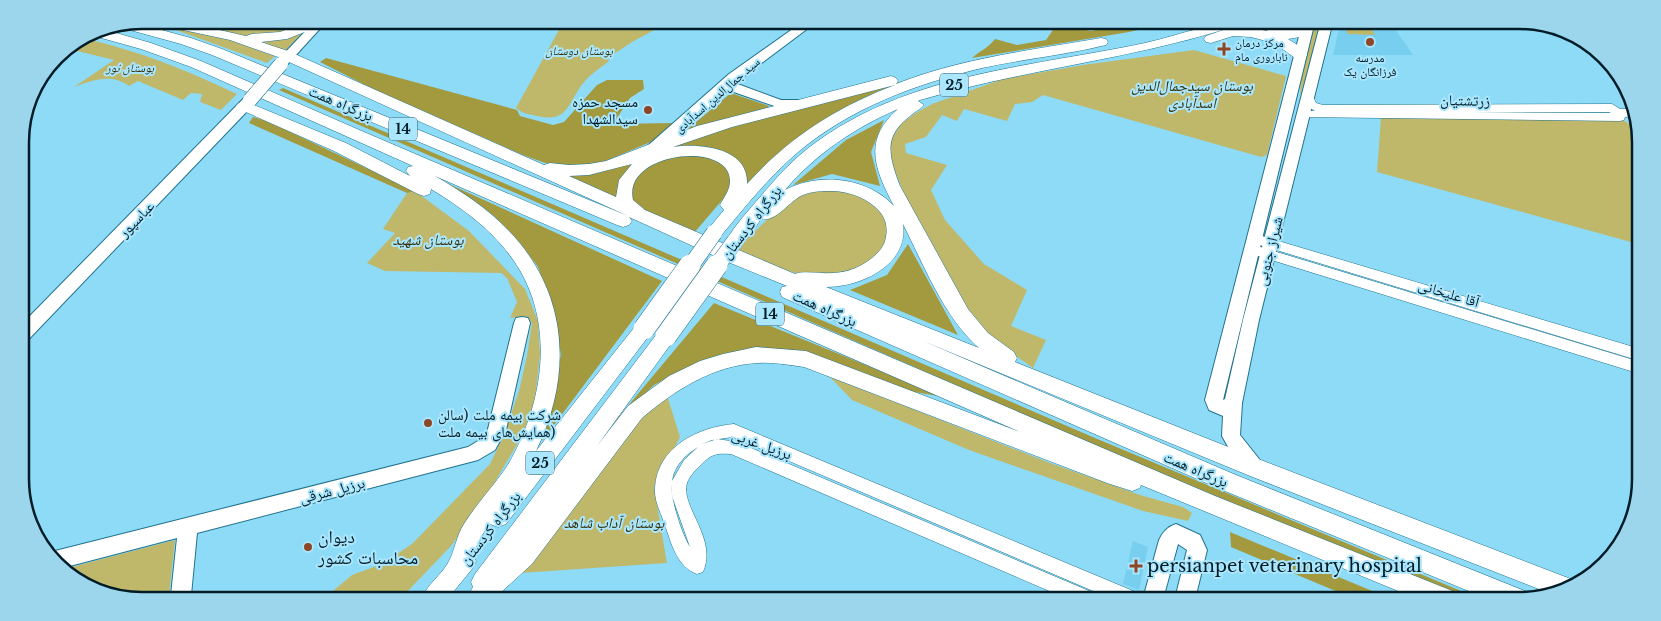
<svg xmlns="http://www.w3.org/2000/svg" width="1661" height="621" font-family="'Libre Baskerville','Noto Naskh Arabic',serif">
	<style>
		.built { fill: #78ceee }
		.green { fill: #bfb86b }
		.forest { fill: #a39a40 }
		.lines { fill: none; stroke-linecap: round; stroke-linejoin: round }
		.tertiary-casing { stroke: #21738d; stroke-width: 1 }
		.secondary-casing { stroke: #21738d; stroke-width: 2 }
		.trunk-casing { stroke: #21738d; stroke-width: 1 }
		.tertiary { fill: #fff; fill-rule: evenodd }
		.secondary { fill: #fff; fill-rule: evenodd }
		.trunk { fill: #fff; fill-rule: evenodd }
		.secondary-bridge-casing { stroke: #21738d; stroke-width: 15; stroke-linecap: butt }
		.trunk-bridge-far1-casing { stroke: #21738d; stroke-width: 17; stroke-linecap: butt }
		.trunk-bridge-casing { stroke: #21738d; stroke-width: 22; stroke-linecap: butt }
		.secondary-bridge { stroke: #fff; stroke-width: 14 }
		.trunk-bridge-far1 { stroke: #fff; stroke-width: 16 }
		.trunk-bridge { stroke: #fff; stroke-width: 21 }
		.poi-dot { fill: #8f4626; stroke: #aae6fd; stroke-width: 2 }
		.labels { text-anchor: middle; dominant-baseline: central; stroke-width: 4; stroke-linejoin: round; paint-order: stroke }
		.far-poi-label { font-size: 12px; fill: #001d27; stroke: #aae6fd; text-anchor: start }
		.far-park-label { font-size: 12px; font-style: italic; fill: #36320a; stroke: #aae6fd }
		.far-street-label { font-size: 12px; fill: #001d27; stroke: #aae6fd }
		.shield { fill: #aae6fd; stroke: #335967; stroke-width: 1 }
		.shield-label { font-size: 14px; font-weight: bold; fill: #001d27 }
		.park-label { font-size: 15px; font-style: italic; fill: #36320a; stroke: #aae6fd }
		.street-label { font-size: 15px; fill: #001d27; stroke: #aae6fd }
		.poi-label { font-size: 15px; fill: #001d27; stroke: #aae6fd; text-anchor: end }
		.near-poi-label { font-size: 18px; fill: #001d27; stroke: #aae6fd; text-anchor: start }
		.rim { fill: none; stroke: #001d27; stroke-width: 2.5 }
	</style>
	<rect width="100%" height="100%" fill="#8edbf8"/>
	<g class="built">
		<path d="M1340 25 1393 26 1413 55H1333Z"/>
		<path d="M1133 541 1148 547 1139 590 1123 584Z"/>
	</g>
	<g class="green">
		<path d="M191 20 273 21 272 25 308 22 291 33 248 36 237 35Z"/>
		<path d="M568 22H669L632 42 608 58 609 61C602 67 592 73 585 81 568 100 570 124 537 116 529 114 523 114 516 108L560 28Z"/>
		<path d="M1314 25H1322L1300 96 1301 77Z"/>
		<path d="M1343 25 1370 26 1375 35 1348 34Z"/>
		<path d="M165 26 227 39 275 56 267 63Z"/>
		<path d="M303 32 285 51 255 41Z"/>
		<path d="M82 38C139 51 184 69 237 94L221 110 200 102 202 94 191 93 183 100 138 81 129 86C112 73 93 80 74 87L114 60 65 48Z"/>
		<path d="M1194 50 1286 76 1267 155 1261 157 1043 95 1032 102 1015 104 1007 121 964 109 957 121 942 115 926 137 905 144 906 153 947 165 931 190 945 220 984 264 1027 290 1011 326 1046 340 1033 368 992 339 962 305 907 200 890 161V141L901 124 914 114 932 104 1003 79 1083 65Z"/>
		<path d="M1381 118H1620L1639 130 1640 135 1638 244 1377 172Z"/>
		<path d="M815 190H841L864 197 883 214 889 228 883 251 853 271 806 276 782 269 736 250 785 202Z"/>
		<path d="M415 191 469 231 525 289 538 321 540 354 535 400 522 436 483 502 451 546 403 596H327L352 575 382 564 412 544 490 464 504 435 519 391 527 356 532 323 524 316 510 318 517 302 507 278 501 273 385 271 367 263 395 233 383 229 407 193Z"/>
		<path d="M829 376 1050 463 1140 495 1183 507 1192 513 1188 521 1143 511 969 450 852 400Z"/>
		<path d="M666 392 680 437 654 487 667 563 520 573 633 421Z"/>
		<path d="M175 540 169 595H103L64 569Z"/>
	</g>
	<g class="forest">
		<path d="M1057 24 1091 31 1124 24 1160 25 1129 32 972 58C981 50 987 49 995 39L1017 45 1046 40Z"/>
		<path d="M326 58 517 110 520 116 553 125 564 122 597 85 607 80H643L644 89 630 98 613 124 673 123 653 141 601 163 562 166 545 163 523 155 377 91 320 62Z"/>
		<path d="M908 80C839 103 781 144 734 198L727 156 656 155 620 202 560 175 599 172 613 169 709 133Z"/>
		<path d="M283 88 1095 438 1485 601H1470L1123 458 279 90Z"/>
		<path d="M731 93 769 106 767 109 684 132Z"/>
		<path d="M253 117 267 121 415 191 407 193 249 123Z"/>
		<path d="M884 120 871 152 880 186 832 174 793 185 846 140Z"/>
		<path d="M709 155 731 171 730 191 694 233 631 204 629 184 636 176 664 156Z"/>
		<path d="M429 175 662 281 542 441 561 355 555 317 538 267 520 243 494 216 472 199Z"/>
		<path d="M908 244 958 335 850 290 887 275Z"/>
		<path d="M714 303 944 397 909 391 816 357 684 370 654 385 611 426Z"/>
		<path d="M1230 532 1394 600H1357L1231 547Z"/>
	</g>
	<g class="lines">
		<defs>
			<g id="tertiary">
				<path d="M1309 95 1313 96 1316 103 1323 105 1612 104 1620 109H1633L1636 116 1625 117 1624 120 1620 121 1301 117 1299 114 1301 111H1315L1305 105 1303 98ZM1470 112H1609L1611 113Z"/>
				<path d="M1255 234 1637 348V360L1250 242 1249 239 1250 236Z"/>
				<path d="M1257 246 1637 361V373L1252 254 1250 251 1252 248Z"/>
				<path d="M734 424 1138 593 1141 599H1112L733 437 712 440 702 444 717 439 737 442 1094 593 1097 599H1068L731 454C716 453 711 454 701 465 696 469 689 477 687 483 680 507 718 538 703 572L697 574C678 567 672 546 666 528 662 515 654 502 655 488 657 447 698 427 734 424ZM698 447 684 460 672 481C674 466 685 455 698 447ZM671 485 672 496 690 547C682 535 671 500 671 485Z"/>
			</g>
			<g id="secondary">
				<path d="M315 21H327L285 67H277L275 64 277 61Z"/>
				<path d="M801 23H815L735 83 781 100H809L811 103 809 106 780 108 728 90C714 102 662 156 646 152L644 149 729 74Z"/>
				<path d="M1302 25H1314L1223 400 1225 399 1243 320 1320 25H1332L1259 320 1242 403 1240 435 1267 469 1265 475 1258 477 1251 475 1232 454 1222 436 1223 416 1209 410 1205 400Z"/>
				<path d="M250 96 257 100 255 103 27 341 21 342V325L245 97Z"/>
				<path d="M522 317 528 318 530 323 506 430 495 450 478 460 197 533 191 595H171L177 538 62 568 50 560 47 553 51 552 468 447 483 438 488 429 514 323 516 318Z"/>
				<path d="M1176 524 1200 535 1207 550 1195 599H1175L1187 550 1178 544 1163 599H1143L1159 540C1163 532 1167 527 1176 524Z"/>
			</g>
			<g id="trunk">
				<path d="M148 20H175L246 36 252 34 280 32 308 21H327L325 24 287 39 261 42 288 51 544 165 550 163 569 165 589 164 606 161 697 126 891 76 896 78 898 81 896 84C961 58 1033 50 1101 38L1106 39 1108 42 1106 45C1065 55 1023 59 982 68 916 84 850 108 797 153 768 178 744 208 720 237L714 239 708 237 705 233 724 210 720 205C724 197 730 190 730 181 730 140 622 152 633 200L645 210 795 274C804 271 813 273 822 273 839 274 854 271 868 261 875 256 883 249 885 241 888 231 887 220 880 212 868 198 851 192 833 191 823 191 812 191 803 195 790 200 776 223 761 219 753 230 744 250 729 245L726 241C735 225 749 210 761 196 777 177 794 158 815 143 904 78 1015 68 1120 48 1137 45 1155 41 1172 36 1193 30 1208 25 1231 25L1229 28 1237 25H1257L1253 28 1267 31 1268 27 1273 26 1287 30 1301 25H1314L1313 30 1300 37 1288 39 1299 46 1307 55 1305 58H1295L1274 43 1251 37 1233 36 1211 43 1206 42 1204 39 1206 36 1226 29C1126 60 1021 70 920 100L918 101 924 105 921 108C885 132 885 147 900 186L968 309 988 333 1014 352 1017 358 1015 362 1266 462 1563 576 1571 579 1573 583 1549 593 1250 476 923 341 1236 475 1530 593 1533 599 1527 601H1493L1220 489 782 297 780 292 782 287 787 286 728 262 629 217 632 221 629 225 623 227 617 225 212 55 181 44 119 27 118 25 132 22 191 38 222 49 628 216 278 57 230 40 155 24ZM895 85C837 107 788 138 747 184 749 147 698 143 673 147L732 127ZM898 109C862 140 875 170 894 206 867 177 819 172 785 190 816 154 854 128 898 109ZM632 164 619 180 616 197 569 176 589 175ZM903 224C924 265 943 316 979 348L826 287C861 287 909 265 903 224Z"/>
				<path d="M99 28 151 43 201 61 364 132 1215 496 1455 592 1459 600H1420L1141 485 1140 488 1132 491 1107 483 804 367C789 365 774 362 758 363 714 365 675 390 642 418L532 564 497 596H468L473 587 471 582 475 574 659 331 666 328 673 331 676 336 673 341 597 446 628 406 669 376 700 361 723 354 756 347 806 351 1020 432 435 176C461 191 487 208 508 230 569 293 573 375 536 451L637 324 644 322 651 324 654 329 506 524 498 527 490 524C482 534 477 543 473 556L476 561 472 569 450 596H423C429 583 441 575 448 563 455 551 456 536 464 524 477 503 495 485 509 463 544 402 556 322 514 261 493 230 462 208 431 189L430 194 424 196 418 194 334 151 239 109 236 106 239 103H249L346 143 410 176 406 171 408 167 413 166 191 67 141 49 87 34Z"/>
			</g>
		</defs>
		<use href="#tertiary" class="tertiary-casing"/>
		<use href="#secondary" class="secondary-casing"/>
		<use href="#trunk" class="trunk-casing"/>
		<use href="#tertiary" class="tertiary"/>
		<use href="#secondary" class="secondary"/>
		<use href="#trunk" class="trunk"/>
		<defs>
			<path id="secondary-bridge" d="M250 100 281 64"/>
			<g id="trunk-bridge-far1">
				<path d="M690 267 714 233"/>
				<path d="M716 267 735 241"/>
			</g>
			<g id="trunk-bridge">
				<path d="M644 329 690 265"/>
				<path d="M666 336 717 265"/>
			</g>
		</defs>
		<use href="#secondary-bridge" class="secondary-bridge-casing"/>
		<use href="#trunk-bridge-far1" class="trunk-bridge-far1-casing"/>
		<use href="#trunk-bridge" class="trunk-bridge-casing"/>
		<use href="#secondary-bridge" class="secondary-bridge"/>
		<use href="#trunk-bridge-far1" class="trunk-bridge-far1"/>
		<use href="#trunk-bridge" class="trunk-bridge"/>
	</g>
	<g class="poi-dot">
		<circle cx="1370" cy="42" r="5"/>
		<path d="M1221.5 41.5h5v5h5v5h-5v5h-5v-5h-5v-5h5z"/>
		<circle cx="648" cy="110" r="5"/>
		<circle cx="428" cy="423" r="5"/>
		<circle cx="308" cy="547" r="5"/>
		<path d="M1133.5 558.5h5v5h5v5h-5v5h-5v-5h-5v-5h5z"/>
	</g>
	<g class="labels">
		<g class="far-poi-label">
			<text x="1235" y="42">مرکز درمان<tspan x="1235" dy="14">ناباروری مام</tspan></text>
			<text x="1370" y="57" text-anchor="middle">مدرسه<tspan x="1370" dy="14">فرزانگان یک</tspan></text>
		</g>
		<g class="far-park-label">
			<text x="579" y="50">بوستان دوستان</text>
			<text x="130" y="67">بوستان نور</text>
		</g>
		<g class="far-street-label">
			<text transform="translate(717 95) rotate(-41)">سید جمال‌الدین اسدآبادی</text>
		</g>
		<g class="shield">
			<rect x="940" y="73.5" width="28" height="23" rx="4"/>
			<rect x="389" y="117.5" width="28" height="23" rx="4"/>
			<rect x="756" y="302.5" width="28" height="23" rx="4"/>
			<rect x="526" y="451.5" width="28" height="23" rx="4"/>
		</g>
		<g class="shield-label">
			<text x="954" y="85">25</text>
			<text x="403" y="129">14</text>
			<text x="770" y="314">14</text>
			<text x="540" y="463">25</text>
		</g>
		<g class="park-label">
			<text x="1192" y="85">بوستان سیدجمال‌الدین<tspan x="1192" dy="17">اسدآبادی</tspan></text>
			<text x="428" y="239">بوستان شهید</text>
			<text x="614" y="522">بوستان آداب شاهد</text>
		</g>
		<g class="street-label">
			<text transform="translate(1465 100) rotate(1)">زرتشتیان</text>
			<text transform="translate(341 103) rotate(23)">بزرگراه همت</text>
			<text transform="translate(136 219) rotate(-46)">عباسپور</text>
			<text transform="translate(751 222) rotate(-52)">بزرگراه کردستان</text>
			<text transform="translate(1269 251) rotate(-76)">شیراز جنوبی</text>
			<text transform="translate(1449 293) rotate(17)">آقا علیخانی</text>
			<text transform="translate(825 308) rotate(24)">بزرگراه همت</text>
			<text transform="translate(762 444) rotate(20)">برزیل غربی</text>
			<text transform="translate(1196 469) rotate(23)">بزرگراه همت</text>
			<text transform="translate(332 490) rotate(-14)">برزیل شرقی</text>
			<text transform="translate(490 528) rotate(-52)">بزرگراه کردستان</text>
		</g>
		<g class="poi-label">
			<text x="638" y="101">مسجد حمزه<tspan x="638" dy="17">سیدالشهدا</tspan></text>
			<text x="438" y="414" text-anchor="start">شرکت بیمه ملت (سالن<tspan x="438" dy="17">همایش‌های بیمه ملت)</tspan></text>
		</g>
		<g class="near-poi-label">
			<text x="318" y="537">دیوان<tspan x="318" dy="21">محاسبات کشور</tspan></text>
			<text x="1147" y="566">persianpet veterinary hospital</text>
		</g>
	</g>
	<path d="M0 0H1661V621H0ZM142 29H1519A113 113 0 0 1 1632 142V479A113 113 0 0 1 1519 592H142A113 113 0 0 1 29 479V142A113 113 0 0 1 142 29Z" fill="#9cd6ec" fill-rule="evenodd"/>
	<path class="rim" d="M142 29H1519A113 113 0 0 1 1632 142V479A113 113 0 0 1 1519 592H142A113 113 0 0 1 29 479V142A113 113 0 0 1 142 29Z"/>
</svg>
